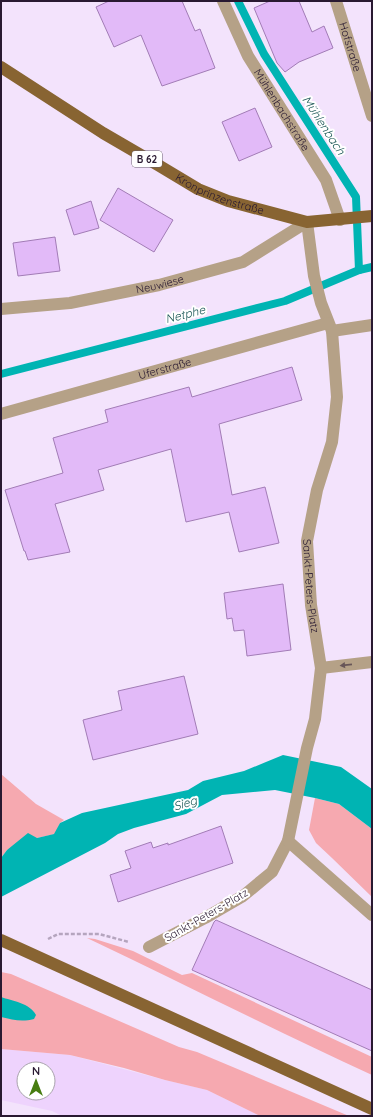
<svg xmlns="http://www.w3.org/2000/svg" width="373" height="1117" font-family="Quicksand,sans-serif">
	<style>
		.built { fill: #eed3fd; fill-rule: evenodd }
		.green { fill: #f6a9b0 }
		.water { fill: #00b4b3 }
		.lines { fill: none; stroke-linecap: round; stroke-linejoin: round }
		.stream { stroke: #00b4b3; stroke-width: 8 }
		.building { fill: #e2baf8; stroke: #a27cb6 }
		.path { stroke: #b5a5be; stroke-width: 2.5; stroke-dasharray: 4 2; stroke-linecap: butt }
		.minor { stroke: #b5a187; stroke-width: 12 }
		.major { stroke: #886432; stroke-width: 12 }
		.oneway { fill: #685658 }
		.labels { text-anchor: middle; dominant-baseline: central; stroke-width: 4; stroke-linejoin: round; paint-order: stroke }
		.shield { fill: #fff; stroke: #695e6f; stroke-width: 1 }
		.shield-label { font-size: 10px; font-weight: bold; fill: #291931 }
		.street-label { font-size: 11px; fill: #291931; stroke: #fff }
		.water-label { font-size: 12px; font-style: italic; fill: #165352; stroke: #fff }
	</style>
	<rect width="100%" height="100%" fill="#f3e3fc"/>
	<path class="built" d="M1 1049 70 1055 165 1080 207 1090 260 1116H62L52 1111 1 1100ZM24 1069H48V1093H24Z"/>
	<g class="green">
		<path d="M1 774 36 804 64 820 60 823 55 834 37 838 7 850 1 858Z"/>
		<path d="M315 798 339 804 372 829V897L332 858 316 843 309 830Z"/>
		<path d="M87 938 95 939 133 951 182 975 192 973 372 1057V1075C276 1031 182 983 87 938Z"/>
		<path d="M1 972 11 974 179 1047 197 1052 349 1116H260L207 1090 165 1080 124 1068 70 1055 1 1049Z"/>
	</g>
	<g class="water">
		<path d="M283 755 341 767 372 789V829L339 804 315 798 275 790 222 795 186 814 134 828 118 834 105 843 1 897V858L7 850 28 833 37 838 54 834 60 823 82 813 188 790 203 781 244 771Z"/>
		<path d="M1 997C12 1001 30 1003 36 1015L34 1019C22 1022 13 1020 1 1017Z"/>
	</g>
	<g class="lines">
		<g class="stream">
			<path d="M238 1 264 54 356 197 359 270"/>
			<path d="M1 374 285 301 359 270 372 267"/>
		</g>
	</g>
	<g class="building">
		<path d="M109 1H182L195 31 200 29 215 68 162 86 141 35 114 47 96 7Z"/>
		<path d="M270 1H299L312 32 324 26 333 48 299 62 285 72 277 63 254 8Z"/>
		<path d="M255 108 272 147 239 161 222 122Z"/>
		<path d="M118 188 173 220 154 252 100 220Z"/>
		<path d="M91 201 99 228 74 235 66 210Z"/>
		<path d="M55 237 60 271 18 276 13 243Z"/>
		<path d="M292 367 302 400 219 424 232 495 265 487 279 543 239 552 229 512 186 522 171 449 98 470 104 490 55 504 70 552 28 560 25 551H24L5 490 63 473 53 438 108 422 105 410 189 387 192 397Z"/>
		<path d="M283 584 291 650 247 656 244 630 234 631 232 618 227 619 224 593Z"/>
		<path d="M184 676 198 734 93 760 83 720 122 710 118 691Z"/>
		<path d="M221 826 233 863 118 902 110 875 131 868 125 851 151 842 153 848 168 843V845Z"/>
		<path d="M216 920 372 990V1051L192 970 214 922Z"/>
	</g>
	<g class="lines">
		<path class="path" d="M48 939 58 934H99L129 942"/>
		<g class="minor">
			<path id="s1" d="M223 1 248 56 326 180 340 220"/>
			<path id="s2" d="M336 1 372 116"/>
			<path id="s3" d="M1 309 70 303 159 285 243 262 307 222 314 276 321 303 332 331 337 397 332 442 317 490 307 541 311 605 321 668 315 719 307 748 288 841 272 872 243 896 205 918 149 947"/>
			<path d="M332 331 372 325"/>
			<path id="s4" d="M1 414 328 323"/>
			<path d="M321 668 372 662"/>
			<path d="M288 841 372 915"/>
		</g>
		<g class="major">
			<path id="s5" d="M1 67 103 133 158 165 198 189 228 201 307 222 372 216"/>
			<path d="M1 940 372 1109"/>
		</g>
	</g>
	<defs><path id="oneway-solid" d="M-6-.8H1V-3.2L6.5 0L1 3.2V.8H-6Z"/></defs>
	<use class="oneway" href="#oneway-solid" transform="translate(346 665) rotate(174)"/>
	<g class="labels">
		<rect class="shield" x="132" y="151" width="30" height="16" rx="3"/>
		<g class="shield-label">
			<text x="147" y="159">B 62</text>
		</g>
		<g class="street-label">
			<text stroke="none"><textPath href="#s2" startOffset="48">Hofstraße</textPath></text>
			<text stroke="none"><textPath href="#s1" startOffset="124">Mühlenbachstraße</textPath></text>
			<text stroke="none"><textPath href="#s5" startOffset="254">Kronprinzenstraße</textPath></text>
			<text stroke="none"><textPath href="#s3" startOffset="161">Neuwiese</textPath></text>
			<text stroke="none"><textPath href="#s4" startOffset="170">Uferstraße</textPath></text>
			<text stroke="none"><textPath href="#s3" startOffset="694">Sankt-Peters-Platz</textPath></text>
			<text transform="translate(206 915) rotate(-30)">Sankt-Peters-Platz</text>
		</g>
		<g class="water-label">
			<text transform="translate(324 125) rotate(57)">Mühlenbach</text>
			<text transform="translate(185 314) rotate(-14)">Netphe</text>
			<text transform="translate(185 803) rotate(-17)">Sieg</text>
		</g>
	</g>
	<rect width="373" height="1117" fill="none" stroke="#291931" stroke-width="4"/>
	<g transform="translate(36 1081)"><circle r="19" fill="#ffffff" stroke="#a9a3ad"/>
	<path d="M0-3L7 15L0 10L-7 15Z" fill="#477d11"/>
	<text y="-6" font-size="11" font-weight="bold" text-anchor="middle" fill="#291931">N</text>
	</g>
</svg>
